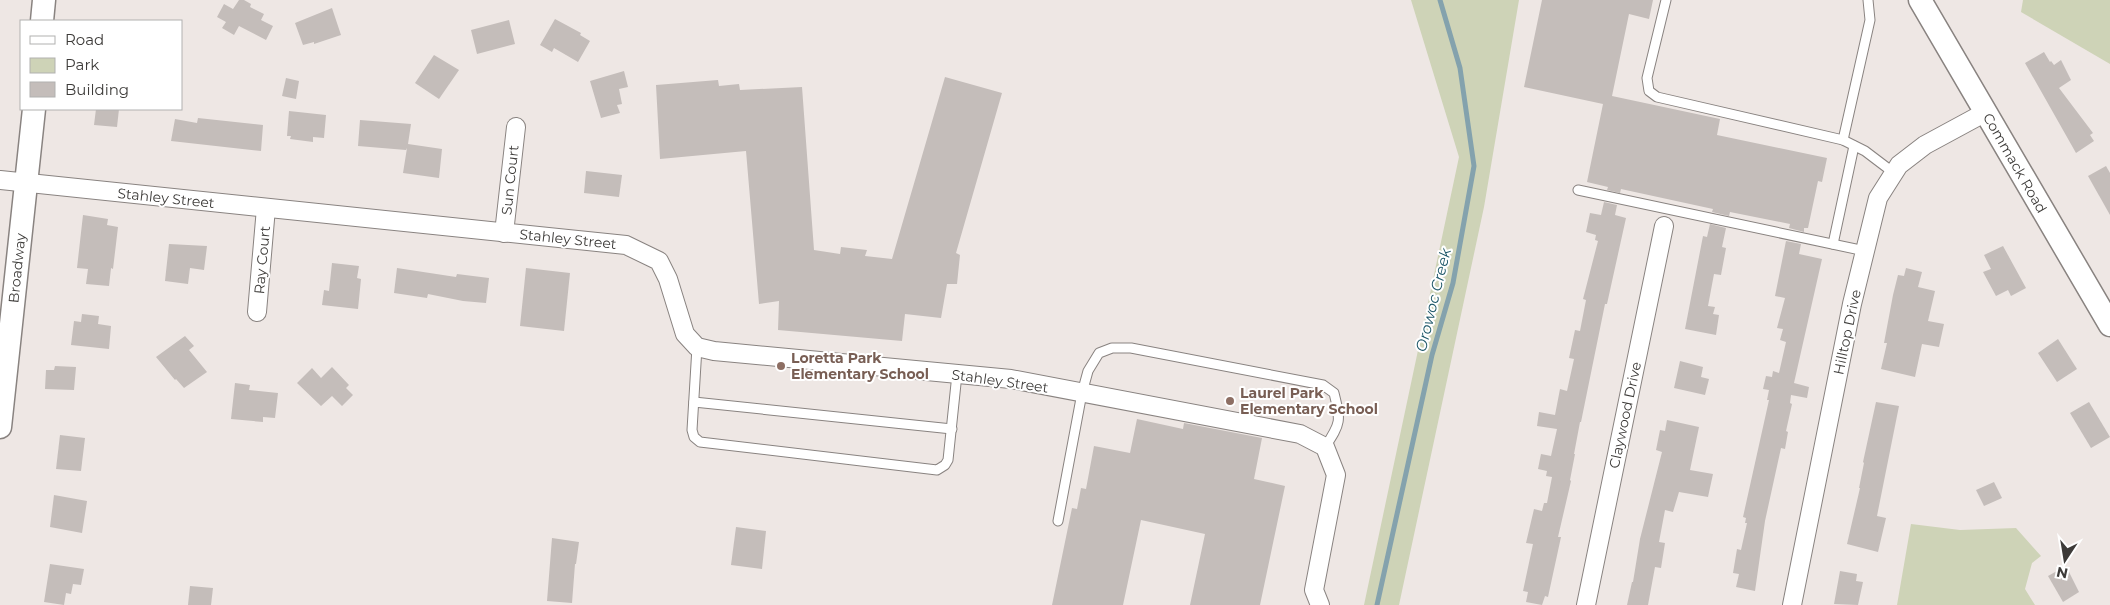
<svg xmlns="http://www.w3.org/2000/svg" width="2110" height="605" font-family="Montserrat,sans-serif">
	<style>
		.green { fill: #ced3b7 }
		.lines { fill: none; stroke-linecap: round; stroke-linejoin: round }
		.stream { stroke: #84a2ad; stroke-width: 5 }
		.building { fill: #c4bdba }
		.service-casing { stroke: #898380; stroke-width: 11 }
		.minor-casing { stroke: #898380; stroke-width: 20 }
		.tertiary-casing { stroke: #898380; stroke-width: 25 }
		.service { stroke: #fff; stroke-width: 9 }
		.minor { stroke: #fff; stroke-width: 18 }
		.tertiary { stroke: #fff; stroke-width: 22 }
		.education-dot { fill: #8d6e63; stroke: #fff; stroke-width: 2 }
		.labels { text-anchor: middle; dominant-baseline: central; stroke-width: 4; stroke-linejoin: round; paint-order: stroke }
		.street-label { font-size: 14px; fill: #3d3b39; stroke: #fff }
		.education-label { font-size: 14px; font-weight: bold; fill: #785e54; stroke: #fff; text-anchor: start }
		.water-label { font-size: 15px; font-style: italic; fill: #1b5567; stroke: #fff }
	</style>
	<rect width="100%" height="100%" fill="#eee7e4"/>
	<g class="green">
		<path d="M1411 0H1519L1484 207 1399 605H1364L1459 157Z"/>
		<path d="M2023 0H2110V64L2021 12Z"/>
		<path d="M1911 524 1960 530 2016 528 2041 556 2032 563 2025 589 2035 605H1897Z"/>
	</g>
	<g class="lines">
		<path class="stream" d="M1377 605 1432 355 1453 283 1474 166 1460 68 1440 0"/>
	</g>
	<g class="building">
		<path d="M239 0H244L251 4 250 7 264 14 261 20 273 26 266 40 239 26 234 35 222 28 226 22 217 17 224 4 233 9Z"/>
		<path d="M1542 0H1653L1649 19 1629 14 1612 96 1720 119 1717 135 1827 158 1822 182 1818 181 1808 228H1804V232L1789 228 1790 224 1730 212 1729 216 1712 212 1713 209 1621 189 1620 193 1607 190 1608 187 1587 182 1603 104 1524 87Z"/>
		<path d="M332 8 341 35 314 44V42L303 45 295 23Z"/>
		<path d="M555 19 581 33 580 35 590 41 578 62 554 48 552 52 540 45Z"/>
		<path d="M509 20 515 44 477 54 471 30Z"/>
		<path d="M2044 52 2050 62 2051 61 2054 65 2061 60 2071 80 2059 88 2093 133 2090 135 2094 141 2076 153 2025 63Z"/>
		<path d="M434 55 459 70 439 99 415 83Z"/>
		<path d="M624 71 628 87 619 89 622 104 617 105 620 113 601 118 590 81Z"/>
		<path d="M945 77 1002 93 956 253 960 255 957 284H947L941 318 905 314 902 341 778 330 779 301 759 304 746 151 660 159 656 85 718 80 719 86 739 84 740 90 802 87 814 250 840 254 841 247 867 250 865 256 892 259Z"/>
		<path d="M286 78 299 81 296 99 282 96Z"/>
		<path d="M96 109H119L117 127 94 125Z"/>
		<path d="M289 111 326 115 324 138 313 137V142L290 139 291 136H287Z"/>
		<path d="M198 118 263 125 261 151 171 141 175 119 197 123Z"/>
		<path d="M360 120 411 124 408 144 442 149 439 178 403 173 407 148 406 150 358 146Z"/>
		<path d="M2106 166 2110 173V215L2088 176Z"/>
		<path d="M586 171 622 175 619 197 584 193Z"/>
		<path d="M1604 202 1617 205 1615 215 1626 218 1607 304H1605L1581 422H1580L1574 454H1575L1570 480 1571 481 1558 537H1561L1548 597 1545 596 1542 605 1526 602 1528 592 1523 591 1533 544 1526 543 1534 509 1542 511 1544 503H1547L1552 477 1546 476 1547 471 1538 469 1541 454 1551 456 1557 429 1537 426 1539 412 1555 415 1560 389 1567 391 1574 359 1569 358 1575 330 1580 331 1586 300 1583 299 1598 241 1595 240 1596 235 1586 232 1590 213 1601 215Z"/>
		<path d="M83 215 108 219 107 225 118 227 113 269 111 268 109 286 86 284 88 269 77 268Z"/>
		<path d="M1710 224 1726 228 1722 247 1726 248 1721 275 1714 274 1708 306 1715 307 1713 314 1719 315 1716 335 1685 329 1703 236 1707 237Z"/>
		<path d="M1786 241 1801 244 1799 254 1822 259 1794 383 1809 387 1807 398 1791 395 1790 403 1792 404 1786 431 1788 432 1785 449 1781 448 1765 521 1755 591 1736 587 1739 574 1733 573 1737 549 1741 550 1747 523H1745L1746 518 1743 517 1769 400H1767L1769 390 1763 389 1766 376 1772 377 1773 371 1779 373 1786 342 1780 340 1783 329 1777 328 1785 298 1775 296Z"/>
		<path d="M169 244 207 246 204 270 190 268 188 284 165 281Z"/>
		<path d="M2003 246 2026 288 2011 296 2008 290 1996 296 1983 272 1991 269 1984 255Z"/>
		<path d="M332 263 359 266 357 278 361 279 358 309 322 305 324 290 329 291Z"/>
		<path d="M397 268 456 277 457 274 489 278 486 303 463 301 428 294 427 298 394 293Z"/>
		<path d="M526 268 570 273 564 331 520 326Z"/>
		<path d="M1906 268 1922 272 1918 287 1935 291 1928 321 1944 324 1939 347 1922 344 1915 377 1881 369 1887 343H1884L1893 295 1898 275 1904 276Z"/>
		<path d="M82 314 99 316 98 324 111 326 109 349 71 345 74 321 81 322Z"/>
		<path d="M185 336 194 346 189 350 207 372 184 388 176 379 175 380 156 357Z"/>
		<path d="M2058 339 2077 369 2057 382 2038 353Z"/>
		<path d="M1680 361 1703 367 1701 377 1709 379 1705 395 1674 388Z"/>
		<path d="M55 366 76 367 74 390 45 389 46 370H54Z"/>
		<path d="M332 367 349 385 346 388 353 395 342 406 332 396 321 406 297 383 312 368 321 378Z"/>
		<path d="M235 383 250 385 249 390 278 393 275 418 263 417V422L231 419Z"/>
		<path d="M1876 402 1899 406 1877 516 1886 518 1878 552 1847 544 1860 488H1859L1864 463 1863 462Z"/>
		<path d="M2089 402 2110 437 2091 448 2070 413Z"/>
		<path d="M1137 419 1183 429 1184 423 1262 438 1254 479 1285 486 1260 605H1190L1205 534 1141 520 1123 605H1052L1072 508 1077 509 1081 488 1086 489 1094 446 1130 453Z"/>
		<path d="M1667 420 1699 427 1690 470 1713 474 1708 497 1679 492 1673 512 1665 510 1659 542 1665 543 1661 568 1655 567 1648 605H1627L1632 582H1633L1640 539 1662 452 1656 450 1660 430 1665 431Z"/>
		<path d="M60 435 85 438 81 471 56 469Z"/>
		<path d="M1994 482 2002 498 1984 506 1976 490Z"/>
		<path d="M54 495 87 501 82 533 50 527Z"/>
		<path d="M736 527 766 531 762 569 731 565Z"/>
		<path d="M552 538 579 542 576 564H575L572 603 547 601Z"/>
		<path d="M50 564 84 569 81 585 73 584 71 594 66 593 64 605 44 602Z"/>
		<path d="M2066 566 2079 592 2063 602 2048 576Z"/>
		<path d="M1840 571 1857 574 1856 581 1863 582 1858 605 1834 604Z"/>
		<path d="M190 586 213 588 211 605H188Z"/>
	</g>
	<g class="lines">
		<defs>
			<g id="service">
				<path d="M1666 0 1647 78 1649 91 1657 97 1843 140 1865 151 1894 173"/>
				<path d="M1843 140 1870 20 1868 0"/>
				<path d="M1578 190 1865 251"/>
				<path d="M1833 244 1854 146"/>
				<path d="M697 347 692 430 694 437 700 442 937 470 945 465 948 460 957 374"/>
				<path d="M694 402 952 429"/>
				<path d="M1058 521 1082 393 1088 371 1099 353 1112 348H1131L1323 385 1334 393C1341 421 1341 423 1325 447"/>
			</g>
			<g id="minor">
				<path d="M0 180 626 245 659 261 668 279 685 334 697 347 714 351 1011 379 1300 434 1325 447 1336 475 1314 590 1320 605"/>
				<path d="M504 233 516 127"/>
				<path d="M257 312 266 208"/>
				<path d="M1586 605 1664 226"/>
				<path d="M1792 605 1852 304 1878 198 1899 165 1925 145 1986 112"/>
			</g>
			<g id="tertiary">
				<path d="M1920 0 2110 325"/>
				<path d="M42 21 44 0"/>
				<path d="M0 427 34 109"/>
			</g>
		</defs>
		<use href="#service" class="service-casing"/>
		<use href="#minor" class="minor-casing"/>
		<use href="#tertiary" class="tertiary-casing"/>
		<use href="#service" class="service"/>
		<use href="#minor" class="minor"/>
		<use href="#tertiary" class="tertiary"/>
	</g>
	<g class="education-dot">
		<circle cx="781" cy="366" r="5"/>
		<circle cx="1230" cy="401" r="5"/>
	</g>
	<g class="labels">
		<g class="street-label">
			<text transform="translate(2015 163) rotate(60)">Commack Road</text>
			<text transform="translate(510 180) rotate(-84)">Sun Court</text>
			<text transform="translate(166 198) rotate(6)">Stahley Street</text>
			<text transform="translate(568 239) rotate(6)">Stahley Street</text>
			<text transform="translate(262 260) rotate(-85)">Ray Court</text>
			<text transform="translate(17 268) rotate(-84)">Broadway</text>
			<text transform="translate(1847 332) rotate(-78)">Hilltop Drive</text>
			<text transform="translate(1000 381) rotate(8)">Stahley Street</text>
			<text transform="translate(1625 415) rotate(-78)">Claywood Drive</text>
		</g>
		<g class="education-label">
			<text x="791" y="358">Loretta Park<tspan x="791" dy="16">Elementary School</tspan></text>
			<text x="1240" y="393">Laurel Park<tspan x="1240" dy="16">Elementary School</tspan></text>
		</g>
		<g class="water-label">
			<text transform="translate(1433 300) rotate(-76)">Orowoc Creek</text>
		</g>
	</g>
	<rect x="20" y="20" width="162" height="90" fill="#ffffff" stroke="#b1b1b0"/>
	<rect x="30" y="36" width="25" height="8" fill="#ffffff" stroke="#b1b1b0"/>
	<text x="65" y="45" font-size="15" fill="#3d3b39">Road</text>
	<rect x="30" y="58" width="25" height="15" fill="#ced3b7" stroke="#b1b1b0"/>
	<text x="65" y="70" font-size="15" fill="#3d3b39">Park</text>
	<rect x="30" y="82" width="25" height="15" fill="#c4bdba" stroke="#b1b1b0"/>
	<text x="65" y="95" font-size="15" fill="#3d3b39">Building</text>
	<g transform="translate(2065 560) rotate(192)" stroke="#ffffff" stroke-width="4" paint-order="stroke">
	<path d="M0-4L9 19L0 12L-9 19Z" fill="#3d3b39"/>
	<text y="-8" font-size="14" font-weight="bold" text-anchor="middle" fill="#3d3b39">N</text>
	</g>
</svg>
